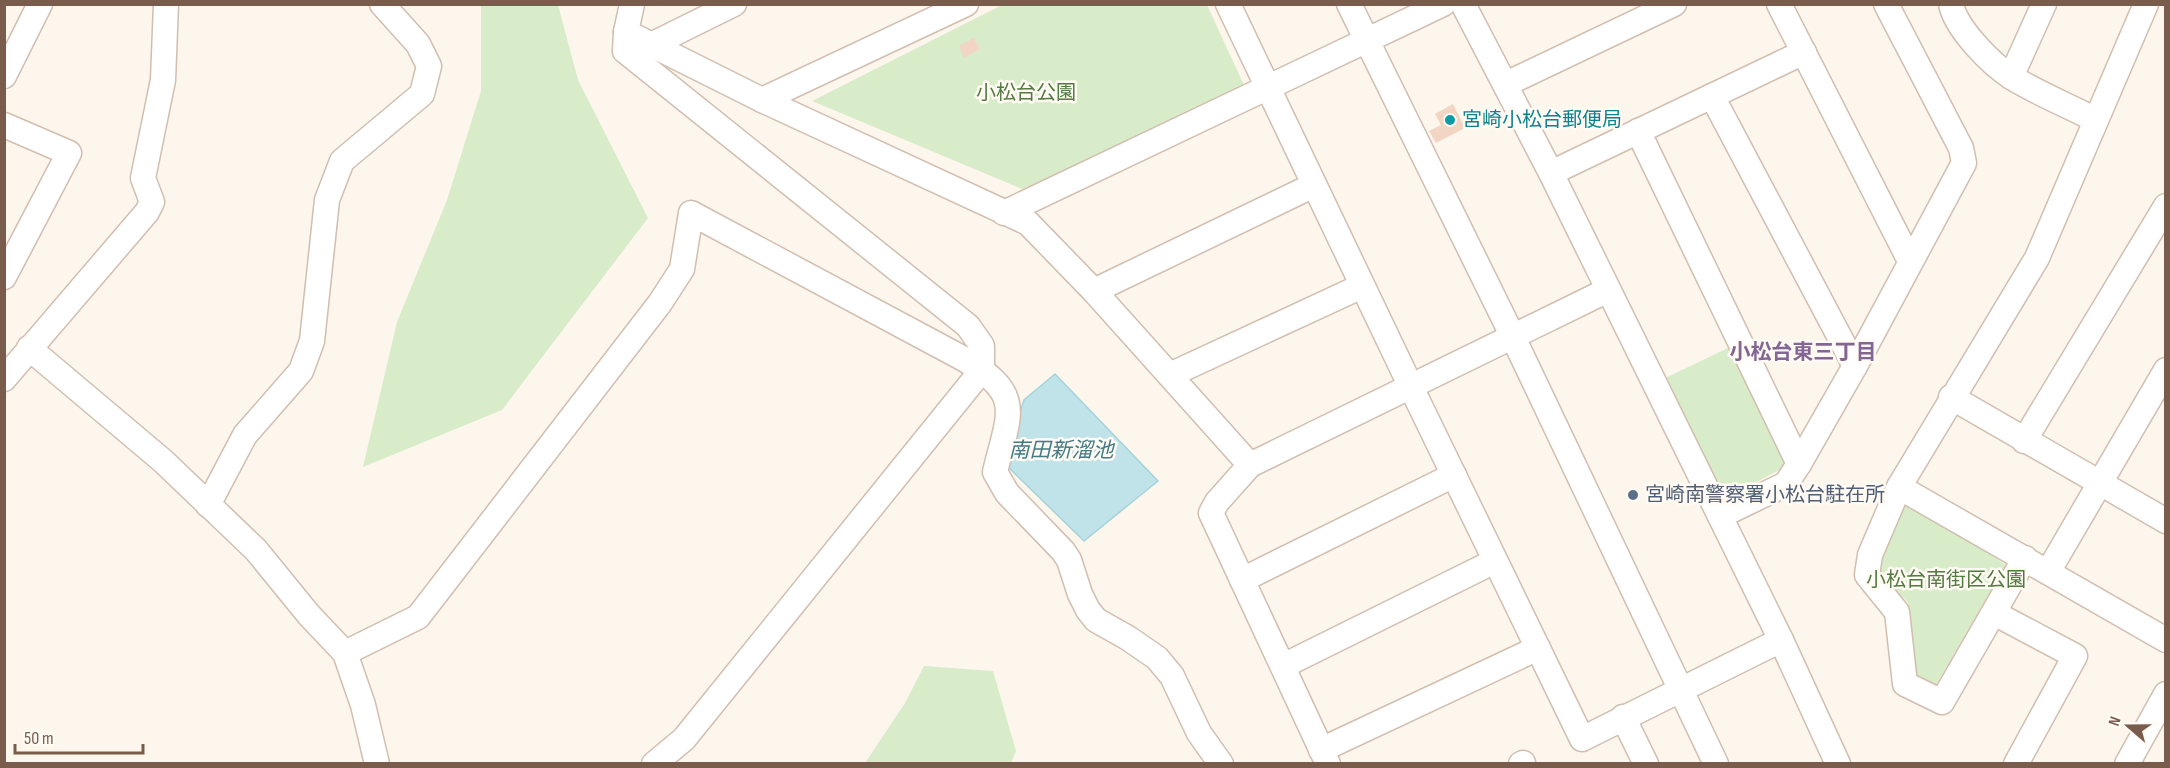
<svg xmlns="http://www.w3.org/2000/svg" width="2170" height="768" font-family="'Sofia Sans Condensed','Noto Sans JP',sans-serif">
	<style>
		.green { fill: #d8ecc9 }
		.water { fill: #bfe3e8; stroke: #a5d3da; stroke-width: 1.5 }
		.building { fill: #f3d5c3 }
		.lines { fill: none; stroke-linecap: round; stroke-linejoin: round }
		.minor-casing { stroke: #d1beb0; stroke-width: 27 }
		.minor { stroke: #fff; stroke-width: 24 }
		.culture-dot { fill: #0f9aa8; stroke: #fffaf3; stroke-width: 2 }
		.service-dot { fill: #5c6f8a; stroke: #fffaf3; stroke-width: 2 }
		.labels { text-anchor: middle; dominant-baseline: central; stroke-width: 5; stroke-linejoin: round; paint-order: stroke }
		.park-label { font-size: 20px; fill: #537a41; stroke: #fffaf3 }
		.culture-label { font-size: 20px; fill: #0d838f; stroke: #fffaf3; text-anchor: start }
		.service-label { font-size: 20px; fill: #4e5e75; stroke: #fffaf3; text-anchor: start }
		.neighbourhood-label { font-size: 21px; font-weight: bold; fill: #846695; stroke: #fffaf3 }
		.water-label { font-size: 21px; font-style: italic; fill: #437c86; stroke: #fffaf3 }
	</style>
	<rect width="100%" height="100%" fill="#fdf6ec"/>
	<g class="green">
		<path d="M1004 4 1207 5 1249 96 1022 189 812 101Z"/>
		<path d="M481 5H558L578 80 648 218 502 410 363 467 397 322 447 200 481 91Z"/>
		<path d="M1728 348 1784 460 1783 468 1727 498 1717 493 1661 380Z"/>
		<path d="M1904 498 2006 565 1933 690 1913 674 1908 602 1878 576 1876 561Z"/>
		<path d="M924 666 993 671 1016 751 1011 763H865L905 703Z"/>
	</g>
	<path class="water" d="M1055 374 1158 481 1084 541 1004 463 1024 400Z"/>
	<g class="building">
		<path d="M974 38 980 49 964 58 959 46Z"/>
		<path d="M1453 104 1465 128 1436 143 1429 131 1441 125 1435 114Z"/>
	</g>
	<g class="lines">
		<defs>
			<g id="minor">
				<path d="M632 4 626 32 625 51 968 326 982 346V370L684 739 654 764"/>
				<path d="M1228 4 1411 387 1582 739 1781 640"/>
				<path d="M1349 4 1513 337 1716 764"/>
				<path d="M1463 4 1551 173 1781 640 1838 764"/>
				<path d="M1779 4 1910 261"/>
				<path d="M1951 4C1956 29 1992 65 2013 78 2039 94 2069 106 2096 120"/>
				<path d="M626 32 762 100 1028 223 1094 291 1250 465"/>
				<path d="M651 45 734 4"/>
				<path d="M4 76 40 4"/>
				<path d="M2011 77 2044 4"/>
				<path d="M1506 84 1674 4"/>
				<path d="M1712 96 1855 366"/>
				<path d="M762 100 966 4"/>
				<path d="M4 125 69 153 4 277"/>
				<path d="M1638 131 1799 464"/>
				<path d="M1551 173 1804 52"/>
				<path d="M1004 213 1443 4"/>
				<path d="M1094 291 1314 185"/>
				<path d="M29 348 163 461 256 550 309 615 345 653 363 705 377 764"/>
				<path d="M1170 375 1362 286"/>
				<path d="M4 379 147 212 152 202 143 178 163 80 166 4"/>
				<path d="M1951 397 2166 521"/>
				<path d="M2024 441 2166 206"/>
				<path d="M1899 487 2166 640"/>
				<path d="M208 505 245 435 301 371 312 341 327 200 342 161 422 94 429 66 418 44 382 4"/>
				<path d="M1720 516 1786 484 1799 464 1855 366 1964 163 1961 148 1886 4"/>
				<path d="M2025 558 1942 702 1905 684 1897 612 1867 575 1870 555 1899 487 2037 258 2146 4"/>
				<path d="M2048 572 2166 370"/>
				<path d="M1242 580 1454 475"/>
				<path d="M1994 613 2075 656 2016 764"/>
				<path d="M345 653 418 617 660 303 682 269 691 213 964 359C1025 395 1009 413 995 472L1007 493 1063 551 1069 560 1080 594 1088 610 1096 620 1128 638 1157 658 1172 676 1199 733 1221 764"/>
				<path d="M1283 666 1495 561"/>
				<path d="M1623 717 1646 764"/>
				<path d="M1321 750 1538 648"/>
				<path d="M1328 764 1211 513 1217 502 1250 465 1608 290"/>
				<path d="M1521 764 1523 763"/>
				<path d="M2127 764 2166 694"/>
			</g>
		</defs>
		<use href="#minor" class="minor-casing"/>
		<use href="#minor" class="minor"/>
	</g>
	<circle class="culture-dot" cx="1450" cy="120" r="6"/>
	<circle class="service-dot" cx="1633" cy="495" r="6"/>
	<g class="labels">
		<g class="park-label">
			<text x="1026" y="93">小松台公園</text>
			<text x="1946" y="580">小松台南街区公園</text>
		</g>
		<g class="culture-label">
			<text x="1462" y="120">宮崎小松台郵便局</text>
		</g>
		<g class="service-label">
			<text x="1645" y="495">宮崎南警察署小松台駐在所</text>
		</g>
		<g class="neighbourhood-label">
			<text x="1803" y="352">小松台東三丁目</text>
		</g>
		<g class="water-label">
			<text x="1061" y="450">南田新溜池</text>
		</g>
	</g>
	<rect width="2170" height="768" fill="none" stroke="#7a5c4d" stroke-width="12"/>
	<g transform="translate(2128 726) rotate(290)" stroke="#fffaf3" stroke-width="4.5" paint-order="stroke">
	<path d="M0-4.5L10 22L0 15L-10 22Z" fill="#7a5c4d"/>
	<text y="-9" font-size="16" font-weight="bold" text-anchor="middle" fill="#7a5c4d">N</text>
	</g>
	<path d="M15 744v9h128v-9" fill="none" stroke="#7a5c4d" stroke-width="3"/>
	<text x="24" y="744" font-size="18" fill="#7a5c4d" stroke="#fffaf3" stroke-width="4.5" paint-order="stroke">50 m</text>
</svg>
